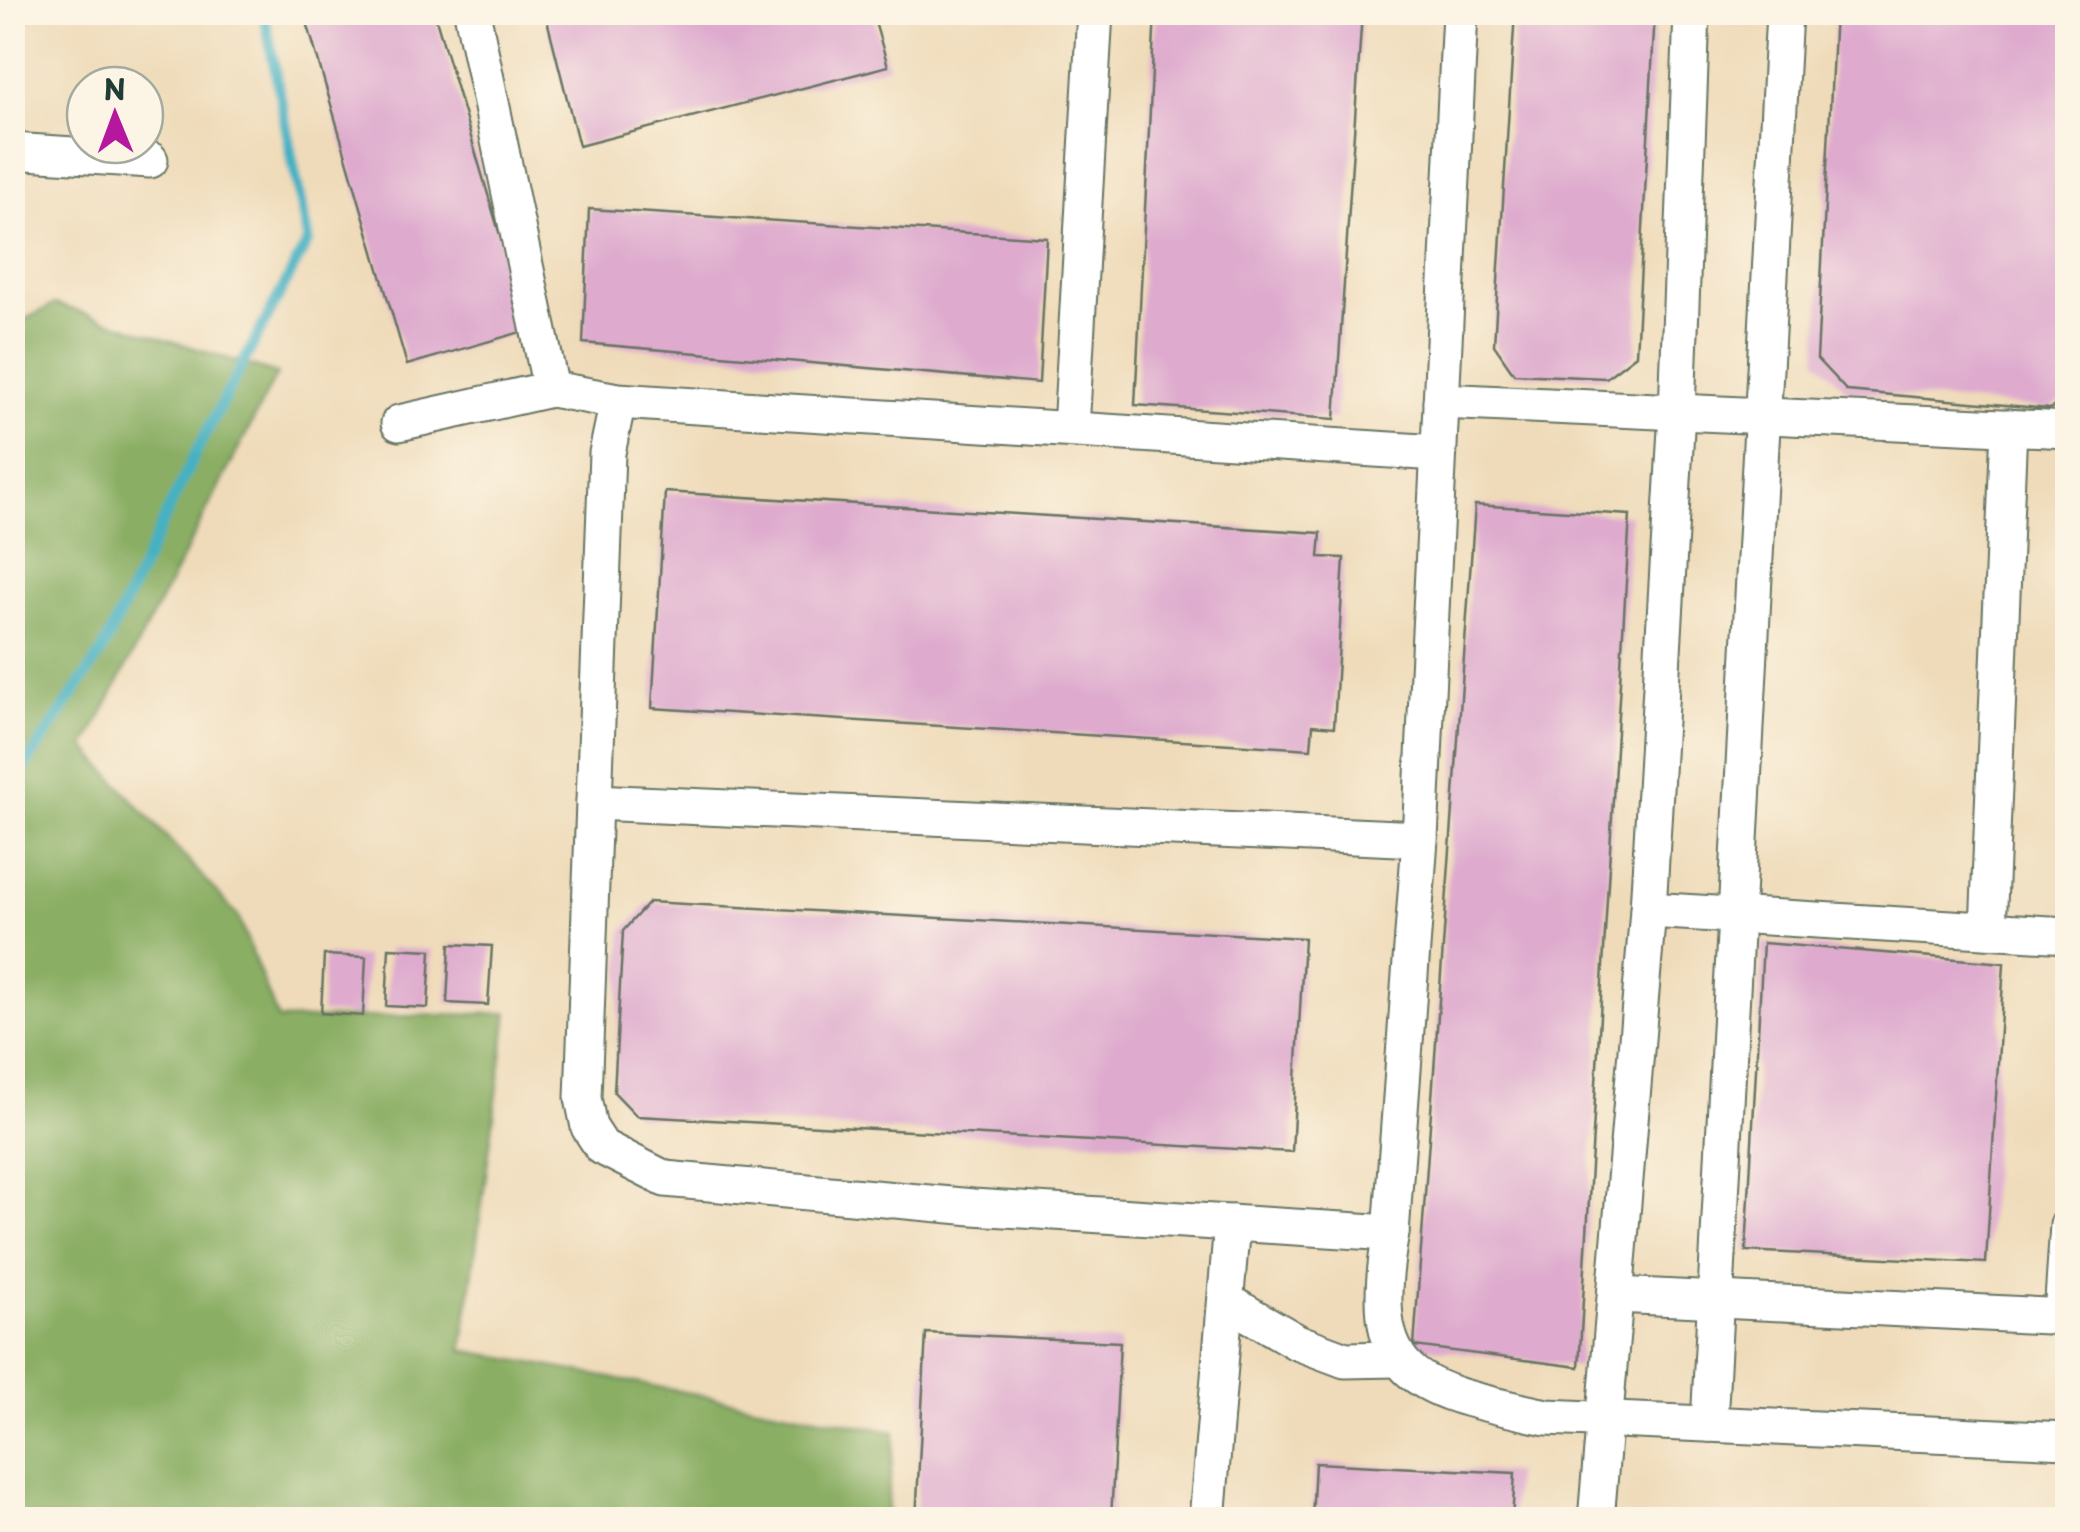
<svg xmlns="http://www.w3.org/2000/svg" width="2080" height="1532" font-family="'Playpen Sans',sans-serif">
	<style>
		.forest { fill: #8aae63; stroke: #54764c; stroke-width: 2.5 }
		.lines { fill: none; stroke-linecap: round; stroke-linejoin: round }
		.stream { stroke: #45b1c3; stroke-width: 11 }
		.building { fill: #deaace }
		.minor-casing { stroke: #687463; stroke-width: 39 }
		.minor { stroke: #fff; stroke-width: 35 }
	</style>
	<rect width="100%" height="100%" fill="#fcf5e5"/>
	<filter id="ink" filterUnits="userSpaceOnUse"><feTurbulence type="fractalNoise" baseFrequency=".01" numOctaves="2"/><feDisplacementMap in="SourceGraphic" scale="20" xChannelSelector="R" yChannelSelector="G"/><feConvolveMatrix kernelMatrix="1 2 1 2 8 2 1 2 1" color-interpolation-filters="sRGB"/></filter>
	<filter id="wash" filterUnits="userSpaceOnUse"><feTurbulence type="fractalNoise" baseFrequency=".0048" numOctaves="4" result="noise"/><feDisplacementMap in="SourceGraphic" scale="40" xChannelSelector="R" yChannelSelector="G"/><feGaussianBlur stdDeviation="2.25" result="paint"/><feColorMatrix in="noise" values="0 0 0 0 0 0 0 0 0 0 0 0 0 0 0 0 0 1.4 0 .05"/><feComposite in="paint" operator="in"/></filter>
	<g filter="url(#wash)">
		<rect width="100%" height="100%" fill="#efdbba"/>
		<path class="forest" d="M55 304 277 374 85 747 238 916 278 1020 508 1013 462 1350 895 1432 886 1519H13L12 326Z"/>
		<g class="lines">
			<path class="stream" d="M12 786 103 650 196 452 308 241 264 12"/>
		</g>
		<g id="blocks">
			<g class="building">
				<path d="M304 12H434L528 330 407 365Z"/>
				<path d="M545 12H872L888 66 579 146Z"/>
				<path d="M1155 12H1362L1335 419 1135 405Z"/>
				<path d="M1515 12H1655L1636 355 1606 378 1514 374 1494 345Z"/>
				<path d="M1835 12H2068V397L2050 409 1847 391 1817 359Z"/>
				<path d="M589 209 1047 238 1039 383 583 343Z"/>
				<path d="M665 492 1321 533 1319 557 1344 558 1334 727 1313 725 1311 749 652 708Z"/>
				<path d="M1475 505 1630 515 1579 1367 1414 1346Z"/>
				<path d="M649 902 1304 938 1292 1152 637 1116 614 1092 623 931Z"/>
				<path d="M1763 943 2004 963 1986 1263 1746 1251Z"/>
				<path d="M450 944 492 946 488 1005 447 1003Z"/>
				<path d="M389 948 431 950 428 1008 386 1006Z"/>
				<path d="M324 955 366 957 363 1016 321 1013Z"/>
				<path d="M926 1333 1120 1342 1111 1520H916Z"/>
				<path d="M1315 1463 1515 1473 1512 1520H1312Z"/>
			</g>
		</g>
	</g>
	<g filter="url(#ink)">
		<use href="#blocks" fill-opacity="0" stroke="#687463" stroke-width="2.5"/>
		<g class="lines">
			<defs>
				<g id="minor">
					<path d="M472 12 551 389"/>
					<path d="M1460 12 1420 839 1391 1233C1363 1383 1419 1389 1546 1417L2068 1440"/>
					<path d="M12 151 150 160"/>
					<path d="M618 401 607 453 583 1098 589 1127 602 1147 665 1179 973 1207 1391 1233"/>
					<path d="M1441 401 2068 430"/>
					<path d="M399 423 551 389 618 401 1438 453"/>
					<path d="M1071 429 1095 12"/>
					<path d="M594 802 1420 839"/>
					<path d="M1648 910 2068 935"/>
					<path d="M1988 930 2009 427"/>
					<path d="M1616 1295 2068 1317"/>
					<path d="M1226 1301 1297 1342 1345 1360 1397 1359"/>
					<path d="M2062 1316 2068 1225"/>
					<path d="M1709 1424 1784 12"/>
					<path d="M1207 1520 1232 1223"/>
					<path d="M1596 1520 1648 910 1677 412 1692 12"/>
				</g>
			</defs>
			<use href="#minor" class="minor-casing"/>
			<use href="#minor" class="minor"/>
		</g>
	</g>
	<rect width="2080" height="1532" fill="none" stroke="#fcf5e5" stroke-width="50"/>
	<g transform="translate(115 115) rotate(359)"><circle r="48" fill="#fcf5e5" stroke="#a4ab9e" stroke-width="2.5"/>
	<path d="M0-8L18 38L0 25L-18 38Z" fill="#b5179e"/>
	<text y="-15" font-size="28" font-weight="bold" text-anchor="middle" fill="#1f3d34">N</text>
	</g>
</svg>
